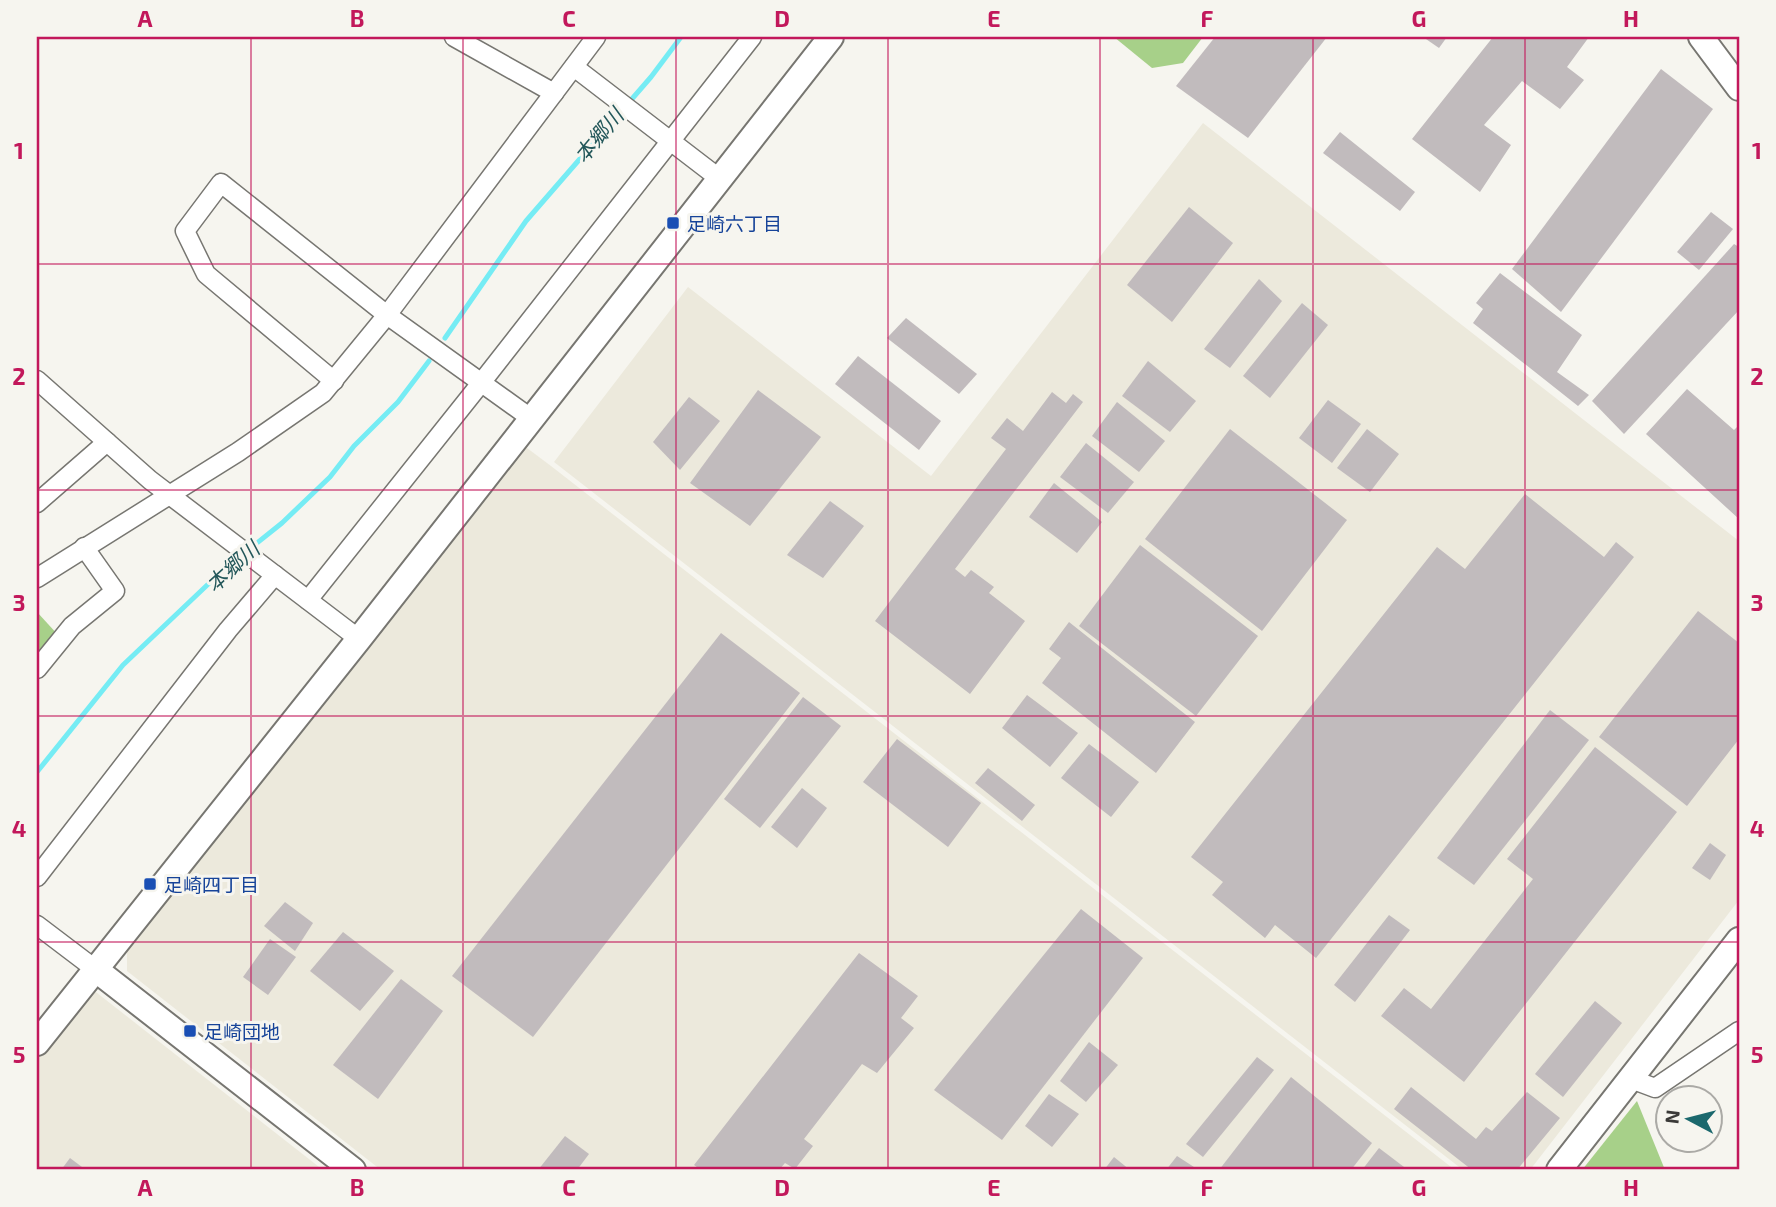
<svg xmlns="http://www.w3.org/2000/svg" width="1776" height="1207" font-family="'Exo 2','Noto Sans JP',sans-serif">
	<style>
		.built { fill: #ece9dc }
		.green { fill: #a7d089 }
		.lines { fill: none; stroke-linecap: round; stroke-linejoin: round }
		.stream { stroke: #75ecf4; stroke-width: 5 }
		.building { fill: #c1bbbd }
		.street-casing { stroke: #777671; stroke-width: 21 }
		.secondary-casing { stroke: #777671; stroke-width: 28 }
		.street { stroke: #fff; stroke-width: 18 }
		.secondary { stroke: #fff; stroke-width: 24 }
		.grid { fill: none; stroke: #c2185b; stroke-width: 2; stroke-opacity: 0.55 }
		.transit-dot { fill: #1a4fb4; stroke: #f6f5ef; stroke-width: 2.5 }
		.labels { text-anchor: middle; dominant-baseline: central; stroke-width: 6; stroke-linejoin: round; paint-order: stroke }
		.transit-label { font-size: 19px; fill: #164399; stroke: #f6f5ef; text-anchor: start }
		.water-label { font-size: 21px; font-style: italic; fill: #23575a; stroke: #f6f5ef }
		.neatline { fill: none; stroke: #c2185b; stroke-width: 2.5 }
		.grid-label { font-size: 23px; text-anchor: middle; font-weight: bold; fill: #c2185b }
	</style>
	<rect width="100%" height="100%" fill="#f6f5ef"/>
	<g class="built">
		<path d="M1203 123 1739 541V900L1530 1170H1463L554 462 688 287 931 476Z"/>
		<path d="M523 445 551 466 1455 1170H381L127 971V947Z"/>
		<path d="M92 989 323 1170H37V1060Z"/>
	</g>
	<g class="green">
		<path d="M1114 37H1203L1183 63 1152 68Z"/>
		<path d="M37 612 59 636 45 658 37 653Z"/>
		<path d="M1637 1101 1665 1170H1582Z"/>
	</g>
	<g class="lines">
		<g class="stream">
			<path d="M445 338 526 221 651 77 681 37"/>
			<path d="M37 772 123 665 222 571 282 523 330 477 354 446 398 402 429 361"/>
		</g>
	</g>
	<g class="building">
		<path d="M1215 37H1327L1248 138 1176 86Z"/>
		<path d="M1423 37H1447L1439 48Z"/>
		<path d="M1493 37H1589L1567 67 1584 80 1560 109 1522 81 1484 125 1511 145 1480 192 1412 139Z"/>
		<path d="M1661 69 1713 109 1561 312 1512 269Z"/>
		<path d="M1340 132 1415 192 1400 211 1323 153Z"/>
		<path d="M1189 207 1233 243 1172 322 1127 285Z"/>
		<path d="M1711 212 1733 229 1699 270 1677 252Z"/>
		<path d="M1734 244 1739 247V310L1624 434 1592 401Z"/>
		<path d="M1500 273 1582 335 1557 372 1589 395 1578 406 1473 323 1483 309 1476 303Z"/>
		<path d="M1259 279 1282 301 1230 368 1204 349Z"/>
		<path d="M1302 303 1328 325 1270 398 1243 376Z"/>
		<path d="M906 318 977 374 959 394 887 338Z"/>
		<path d="M858 356 941 421 919 450 835 384Z"/>
		<path d="M1148 361 1196 401 1170 432 1122 396Z"/>
		<path d="M1687 389 1734 430 1739 425V519L1646 434Z"/>
		<path d="M758 390 821 437 750 526 690 483Z"/>
		<path d="M1052 392 1066 403 1073 394 1083 402 955 569 965 577 971 570 994 587 989 593 1025 621 970 694 875 621 1006 449 991 438 1007 418 1023 431Z"/>
		<path d="M689 397 720 421 680 470 653 442Z"/>
		<path d="M1328 400 1361 424 1332 463 1299 438Z"/>
		<path d="M1117 402 1165 441 1139 472 1092 436Z"/>
		<path d="M1230 429 1347 520 1262 631 1145 539Z"/>
		<path d="M1367 429 1399 454 1370 492 1337 468Z"/>
		<path d="M1086 443 1134 482 1108 513 1060 477Z"/>
		<path d="M1054 483 1102 522 1077 553 1029 517Z"/>
		<path d="M1525 494 1604 557 1616 542 1634 557 1316 958 1275 925 1265 938 1212 895 1223 882 1191 857 1437 547 1465 569Z"/>
		<path d="M830 501 864 526 823 578 787 555Z"/>
		<path d="M1140 545 1258 636 1196 716 1079 626Z"/>
		<path d="M1698 611 1739 643V739L1687 806 1599 737Z"/>
		<path d="M1069 622 1195 722 1156 773 1042 683 1061 658 1049 649Z"/>
		<path d="M721 633 800 693 533 1037 452 976Z"/>
		<path d="M1027 695 1078 733 1050 767 1002 728Z"/>
		<path d="M803 697 841 726 760 828 724 799Z"/>
		<path d="M1550 710 1589 740 1474 885 1437 858Z"/>
		<path d="M897 739 981 803 948 847 863 782Z"/>
		<path d="M1089 744 1139 782 1111 817 1061 778Z"/>
		<path d="M1595 747 1677 812 1464 1082 1381 1016 1404 988 1431 1009 1533 879 1507 859Z"/>
		<path d="M988 768 1035 805 1022 821 975 783Z"/>
		<path d="M802 788 827 808 797 848 771 827Z"/>
		<path d="M1710 843 1726 855 1710 880 1692 868Z"/>
		<path d="M285 902 313 923 295 951 264 926Z"/>
		<path d="M1081 909 1143 958 1002 1140 934 1090Z"/>
		<path d="M1389 915 1410 930 1355 1002 1334 985Z"/>
		<path d="M343 932 394 971 360 1011 310 971Z"/>
		<path d="M270 939 296 957 268 995 243 977Z"/>
		<path d="M859 953 918 996 901 1018 914 1028 877 1073 862 1064 804 1139 813 1146 795 1169 785 1163 779 1170H701L694 1165Z"/>
		<path d="M401 979 443 1011 378 1099 333 1065Z"/>
		<path d="M1595 1001 1622 1023 1563 1097 1535 1074Z"/>
		<path d="M1089 1042 1118 1065 1086 1102 1060 1081Z"/>
		<path d="M1257 1057 1274 1070 1203 1157 1186 1144Z"/>
		<path d="M1291 1077 1372 1143 1351 1170H1219Z"/>
		<path d="M1411 1087 1476 1139 1486 1127 1492 1131 1527 1092 1560 1118 1517 1170H1472L1394 1109Z"/>
		<path d="M1049 1094 1079 1114 1052 1147 1025 1126Z"/>
		<path d="M565 1136 589 1154 577 1170H538Z"/>
		<path d="M1379 1148 1408 1170H1362Z"/>
		<path d="M1177 1156 1194 1167 1191 1170H1166Z"/>
		<path d="M1114 1157 1130 1170H1104Z"/>
		<path d="M70 1158 86 1170H61Z"/>
	</g>
	<g class="lines">
		<defs>
			<g id="street">
				<path d="M454 37 554 93"/>
				<path d="M574 67 720 179"/>
				<path d="M37 380 150 480 359 639"/>
				<path d="M334 381 206 274 185 231 221 183 387 315 532 419"/>
				<path d="M37 503 107 442"/>
				<path d="M37 578 238 452 323 393 387 315 596 37"/>
				<path d="M308 600 481 383 752 37"/>
				<path d="M37 669 72 626 115 591 84 547"/>
				<path d="M37 877 228 630 275 575"/>
				<path d="M37 925 95 969"/>
				<path d="M1631 1079 1655 1088 1739 1031"/>
			</g>
			<g id="secondary">
				<path d="M1701 37 1739 88"/>
				<path d="M95 969 353 1170"/>
				<path d="M37 1043 359 639 831 37"/>
				<path d="M1559 1170 1739 940"/>
			</g>
		</defs>
		<use href="#street" class="street-casing"/>
		<use href="#secondary" class="secondary-casing"/>
		<use href="#street" class="street"/>
		<use href="#secondary" class="secondary"/>
	</g>
	<path class="grid" d="M251 37V1170M463 37V1170M676 37V1170M888 37V1170M1100 37V1170M1313 37V1170M1525 37V1170M37 264H1739M37 490H1739M37 716H1739M37 942H1739"/>
	<g class="transit-dot">
		<rect x="666" y="216" width="14" height="14" rx="3.5"/>
		<rect x="143" y="877" width="14" height="14" rx="3.5"/>
		<rect x="183" y="1024" width="14" height="14" rx="3.5"/>
	</g>
	<g class="labels">
		<g class="transit-label">
			<text x="687" y="223">足崎六丁目</text>
			<text x="164" y="884">足崎四丁目</text>
			<text x="204" y="1031">足崎団地</text>
		</g>
		<g class="water-label">
			<text transform="translate(598 135) rotate(-50)">本郷川</text>
			<text transform="translate(232 566) rotate(-42)">本郷川</text>
		</g>
	</g>
	<rect width="1776" height="1207" fill="none" stroke="#f6f5ef" stroke-width="77"/>
	<g transform="translate(1689 1119) rotate(277)"><circle r="33" fill="#f6f5ef" stroke="#abaaa6" stroke-width="2"/>
	<path d="M0-5L12 26L0 18L-12 26Z" fill="#1b686d"/>
	<text y="-10" font-size="19" font-weight="bold" text-anchor="middle" fill="#3b3a38">N</text>
	</g>
	<rect x="38" y="38" width="1700" height="1130" class="neatline"/>
	<g class="grid-label">
		<text x="145" y="27">A</text>
		<text x="357" y="27">B</text>
		<text x="569" y="27">C</text>
		<text x="782" y="27">D</text>
		<text x="994" y="27">E</text>
		<text x="1207" y="27">F</text>
		<text x="1419" y="27">G</text>
		<text x="1631" y="27">H</text>
		<text x="19" y="159">1</text>
		<text x="1757" y="159">1</text>
		<text x="19" y="385">2</text>
		<text x="1757" y="385">2</text>
		<text x="19" y="611">3</text>
		<text x="1757" y="611">3</text>
		<text x="19" y="837">4</text>
		<text x="1757" y="837">4</text>
		<text x="19" y="1063">5</text>
		<text x="1757" y="1063">5</text>
		<text x="145" y="1196">A</text>
		<text x="357" y="1196">B</text>
		<text x="569" y="1196">C</text>
		<text x="782" y="1196">D</text>
		<text x="994" y="1196">E</text>
		<text x="1207" y="1196">F</text>
		<text x="1419" y="1196">G</text>
		<text x="1631" y="1196">H</text>
	</g>
</svg>
